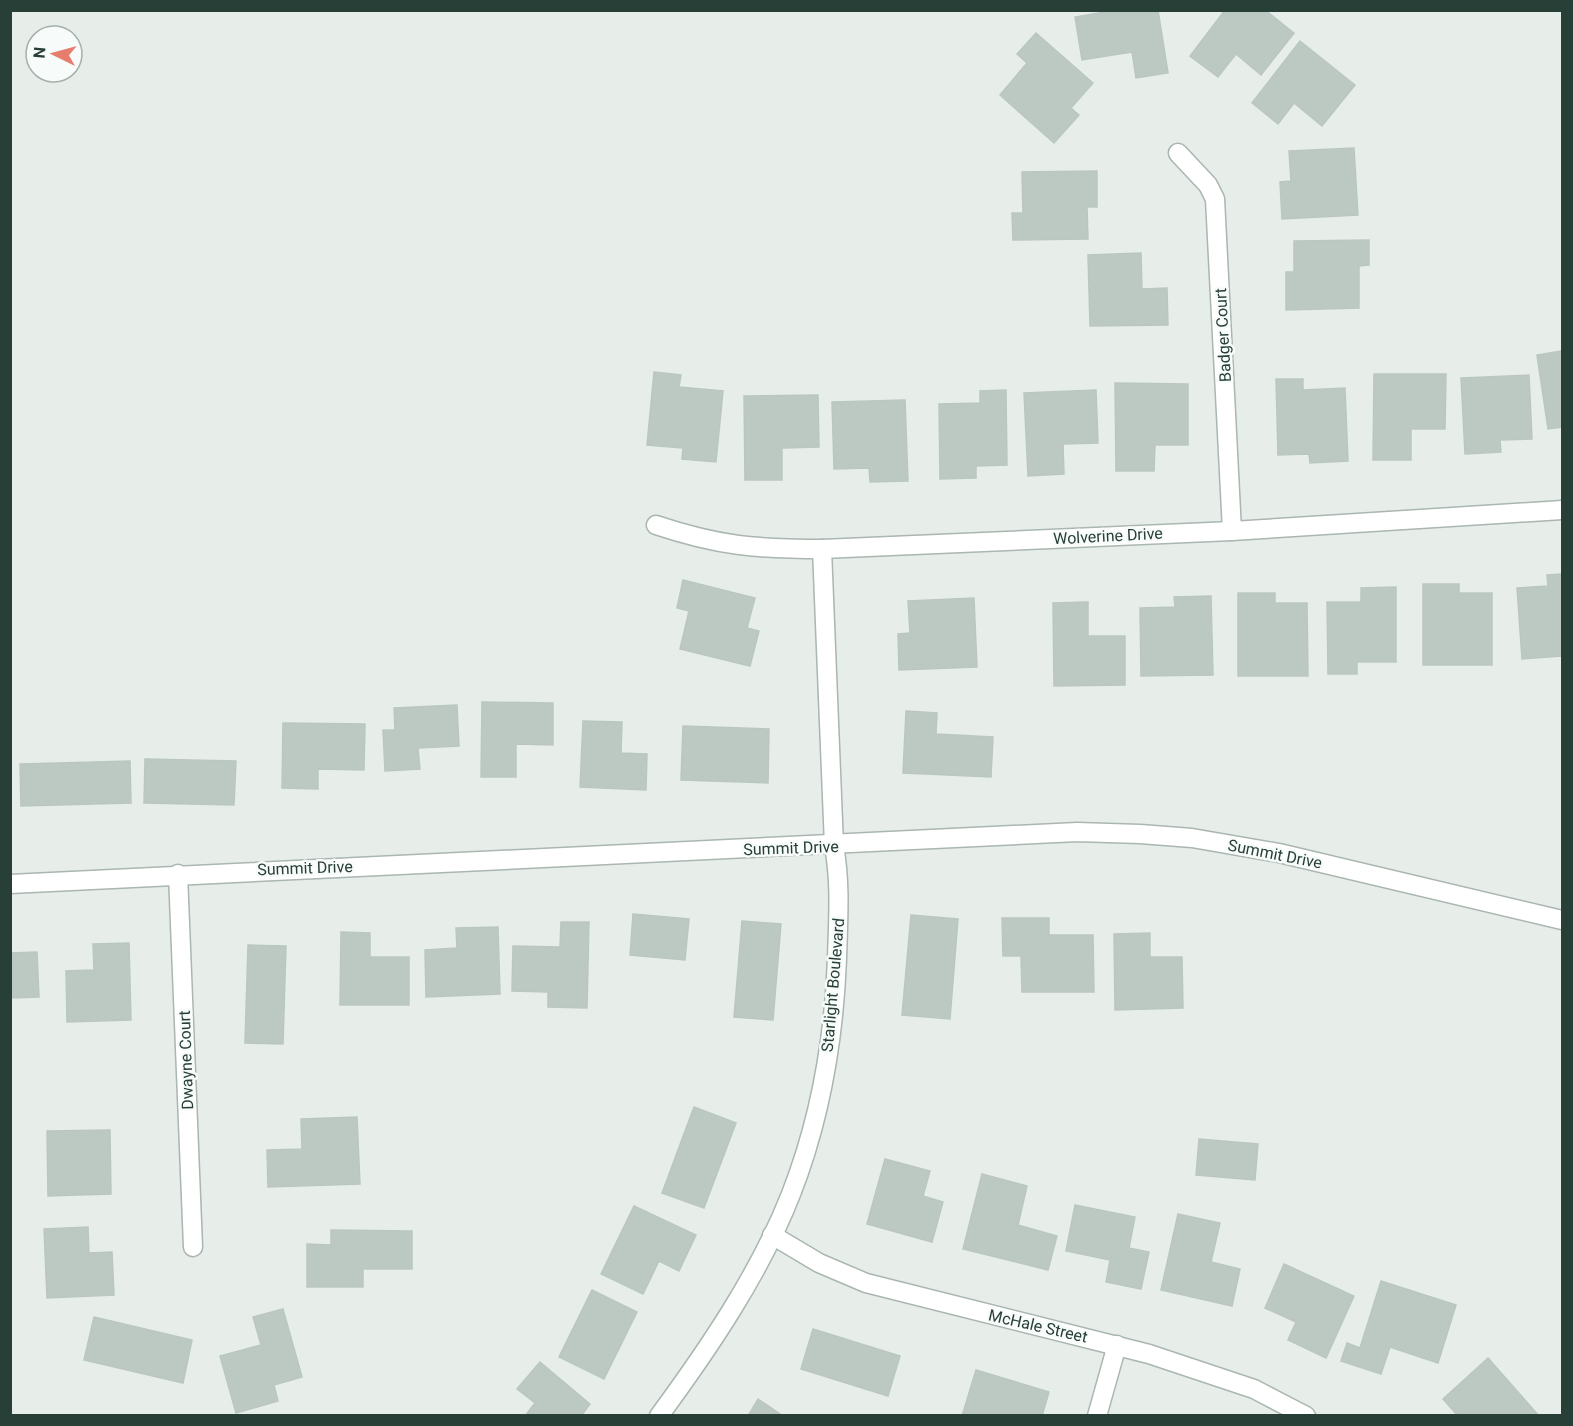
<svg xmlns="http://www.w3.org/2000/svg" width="1573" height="1426" font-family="Roboto,sans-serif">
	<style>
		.building { fill: #bcc9c3; stroke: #bac7c0; stroke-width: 1.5 }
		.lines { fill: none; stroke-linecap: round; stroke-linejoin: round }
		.street-casing { stroke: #aab6b0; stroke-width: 21 }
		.street { stroke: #fff; stroke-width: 18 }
		.labels { text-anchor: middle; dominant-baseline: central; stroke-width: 5; stroke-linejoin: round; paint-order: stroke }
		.street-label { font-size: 16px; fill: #273f36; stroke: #f7fbf9 }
	</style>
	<rect width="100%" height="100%" fill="#e7eeea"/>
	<g class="building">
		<path d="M1116 10H1158L1168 73 1136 78 1132 52 1082 60 1075 17Z"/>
		<path d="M1225 10H1265L1294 33 1261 75 1236 54 1218 77 1190 56Z"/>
		<path d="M1036 33 1093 83 1071 108 1079 115 1054 143 1000 95 1027 63 1017 54Z"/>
		<path d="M1300 41 1355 85 1322 126 1294 103 1278 124 1252 103Z"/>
		<path d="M1354 148 1358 215 1282 219 1280 182 1291 181 1289 151Z"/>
		<path d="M1097 171V207H1087L1088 239 1013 240 1012 213H1023L1022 172Z"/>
		<path d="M1369 240V265L1359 266V308L1286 310V272H1294V241Z"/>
		<path d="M1141 253 1142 289 1167 288 1168 325 1090 326 1088 255Z"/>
		<path d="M1562 351V427L1548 429 1537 355Z"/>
		<path d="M654 372 681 375 679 387 723 391 716 462 682 459 683 448 647 445Z"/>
		<path d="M1374 374H1446L1445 429H1411V460H1373Z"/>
		<path d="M1529 375 1532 439 1500 440 1501 452 1465 454 1461 378Z"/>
		<path d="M1276 379H1303V390L1345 388 1348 461 1310 463 1309 454 1278 455Z"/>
		<path d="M1115 383 1188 384V445H1155L1154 471H1116Z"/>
		<path d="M1006 390 1007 465 976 466V478L940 479 939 404 980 403V391Z"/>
		<path d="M1096 390 1098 443 1063 444 1064 474 1028 476 1024 393Z"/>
		<path d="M818 395 819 447 782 448V480H745L744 396Z"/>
		<path d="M905 400 908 481 870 482 869 468 834 469 832 402Z"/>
		<path d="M1562 574V656L1522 659 1517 588 1548 586 1547 575Z"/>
		<path d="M683 580 755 598 747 628 759 631 750 666 680 649 689 611 677 608Z"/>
		<path d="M1423 584H1459V593H1492V665H1423Z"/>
		<path d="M1396 587V662H1357V674H1328L1327 602H1361V588Z"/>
		<path d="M1238 593H1275V603H1307L1308 676H1238Z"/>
		<path d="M1211 596 1213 675 1141 676 1140 608 1175 607 1174 597Z"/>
		<path d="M974 598 977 667 899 670 898 634 910 633 908 601Z"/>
		<path d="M1088 602V636H1125V685L1054 686 1053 603Z"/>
		<path d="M482 702 553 703V745L516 744V777H481Z"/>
		<path d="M457 705 459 746 418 748 420 769 385 771 383 730H395L394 708Z"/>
		<path d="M906 711 937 713 936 734 993 737 991 777 903 773Z"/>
		<path d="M583 721 622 722 621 753 647 754 646 790 580 787Z"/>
		<path d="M283 723 365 724 364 770 318 769V789L282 788Z"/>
		<path d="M683 726 769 729 768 783 681 780Z"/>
		<path d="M145 759 236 761 234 805 144 803Z"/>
		<path d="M130 761 131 803 21 806 20 764Z"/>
		<path d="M633 914 689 919 685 960 630 955Z"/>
		<path d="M911 915 958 919 950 1019 902 1015Z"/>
		<path d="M1002 918H1049V935H1093L1094 992H1022L1021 956H1003Z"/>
		<path d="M742 921 781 924 773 1020 734 1017Z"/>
		<path d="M561 922H589L587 1008 548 1007V992L512 991 513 946 560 947Z"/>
		<path d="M498 927 500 994 426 997 425 950 457 948 456 928Z"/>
		<path d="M341 932 370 933V957H409V1005H340Z"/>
		<path d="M1150 933V957H1182L1183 1008 1115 1010 1114 934Z"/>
		<path d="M129 943 131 1020 67 1022 66 971 94 970 93 944Z"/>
		<path d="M248 945 286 946 283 1044 245 1043Z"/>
		<path d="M37 952 39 997 10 998V953Z"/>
		<path d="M694 1107 736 1123 704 1208 662 1193Z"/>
		<path d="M357 1117 360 1184 268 1187 267 1150 302 1149 301 1119Z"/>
		<path d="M110 1130 111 1194 48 1196 47 1131Z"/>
		<path d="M1199 1139 1258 1144 1255 1180 1196 1175Z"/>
		<path d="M885 1159 930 1171 923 1196 943 1202 932 1242 867 1224Z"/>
		<path d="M982 1174 1027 1186 1018 1225 1057 1236 1048 1270 963 1249Z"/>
		<path d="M1075 1205 1135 1217 1129 1248 1149 1252 1141 1289 1106 1282 1110 1260 1066 1251Z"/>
		<path d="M634 1206 696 1235 679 1271 659 1261 643 1294 601 1274Z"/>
		<path d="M1178 1214 1220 1223 1211 1262 1240 1269 1232 1306 1161 1290Z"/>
		<path d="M88 1227 89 1253 112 1252 114 1295 47 1298 44 1229Z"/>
		<path d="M331 1230 412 1231V1269H363V1287H307V1244L331 1245Z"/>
		<path d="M1284 1264 1354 1296 1326 1358 1288 1340 1296 1322 1265 1308Z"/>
		<path d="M1381 1281 1456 1305 1438 1363 1390 1347 1381 1374 1341 1361 1347 1343 1360 1348Z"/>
		<path d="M592 1290 637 1312 604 1379 559 1357Z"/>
		<path d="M283 1309 302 1377 274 1385 278 1401 236 1413 220 1356 261 1345 253 1317Z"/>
		<path d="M94 1317 192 1340 183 1383 84 1360Z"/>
		<path d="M813 1329 900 1356 888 1396 801 1369Z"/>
		<path d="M1488 1358 1539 1416H1458L1443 1399Z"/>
		<path d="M540 1362 590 1404 581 1416H525L535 1403 517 1389Z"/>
		<path d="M976 1370 1049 1392 1042 1416H962Z"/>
		<path d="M758 1399 783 1416H748Z"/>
	</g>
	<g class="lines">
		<defs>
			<g id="street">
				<path d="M1178 153 1208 185 1215 199 1232 531"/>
				<path d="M656 525C719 546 756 549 822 549L1232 531 1562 510"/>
				<path d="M178 874 193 1247"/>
				<path d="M10 884 1077 832 1140 834 1192 838 1279 853 1562 920"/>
				<path d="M772 1235 819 1263 866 1283 1149 1354 1254 1389 1306 1416"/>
				<path d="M659 1416C709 1348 760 1273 791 1194 820 1120 834 1038 837 959 838 921 841 884 834 846L822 549"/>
				<path d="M1097 1416 1117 1345"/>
			</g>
		</defs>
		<use href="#street" class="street-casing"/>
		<use href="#street" class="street"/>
	</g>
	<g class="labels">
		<g class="street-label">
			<text transform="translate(1223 335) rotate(-93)">Badger Court</text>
			<text transform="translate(1108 536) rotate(-3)">Wolverine Drive</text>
			<text transform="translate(791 848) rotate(-2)">Summit Drive</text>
			<text transform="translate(1275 854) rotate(11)">Summit Drive</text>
			<text transform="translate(305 868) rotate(-2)">Summit Drive</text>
			<text transform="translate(833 985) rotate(-85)">Starlight Boulevard</text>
			<text transform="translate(186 1060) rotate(-92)">Dwayne Court</text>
			<text transform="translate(1038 1326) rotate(13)">McHale Street</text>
		</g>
	</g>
	<rect width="1573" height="1426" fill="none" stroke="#273f36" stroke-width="24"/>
	<g transform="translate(54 54) rotate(275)"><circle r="28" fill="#f7fbf9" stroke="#a4b0ab" stroke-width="1.5"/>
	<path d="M0-4.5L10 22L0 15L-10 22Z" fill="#e67d6d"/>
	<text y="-9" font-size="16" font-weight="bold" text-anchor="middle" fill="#273f36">N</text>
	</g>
</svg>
